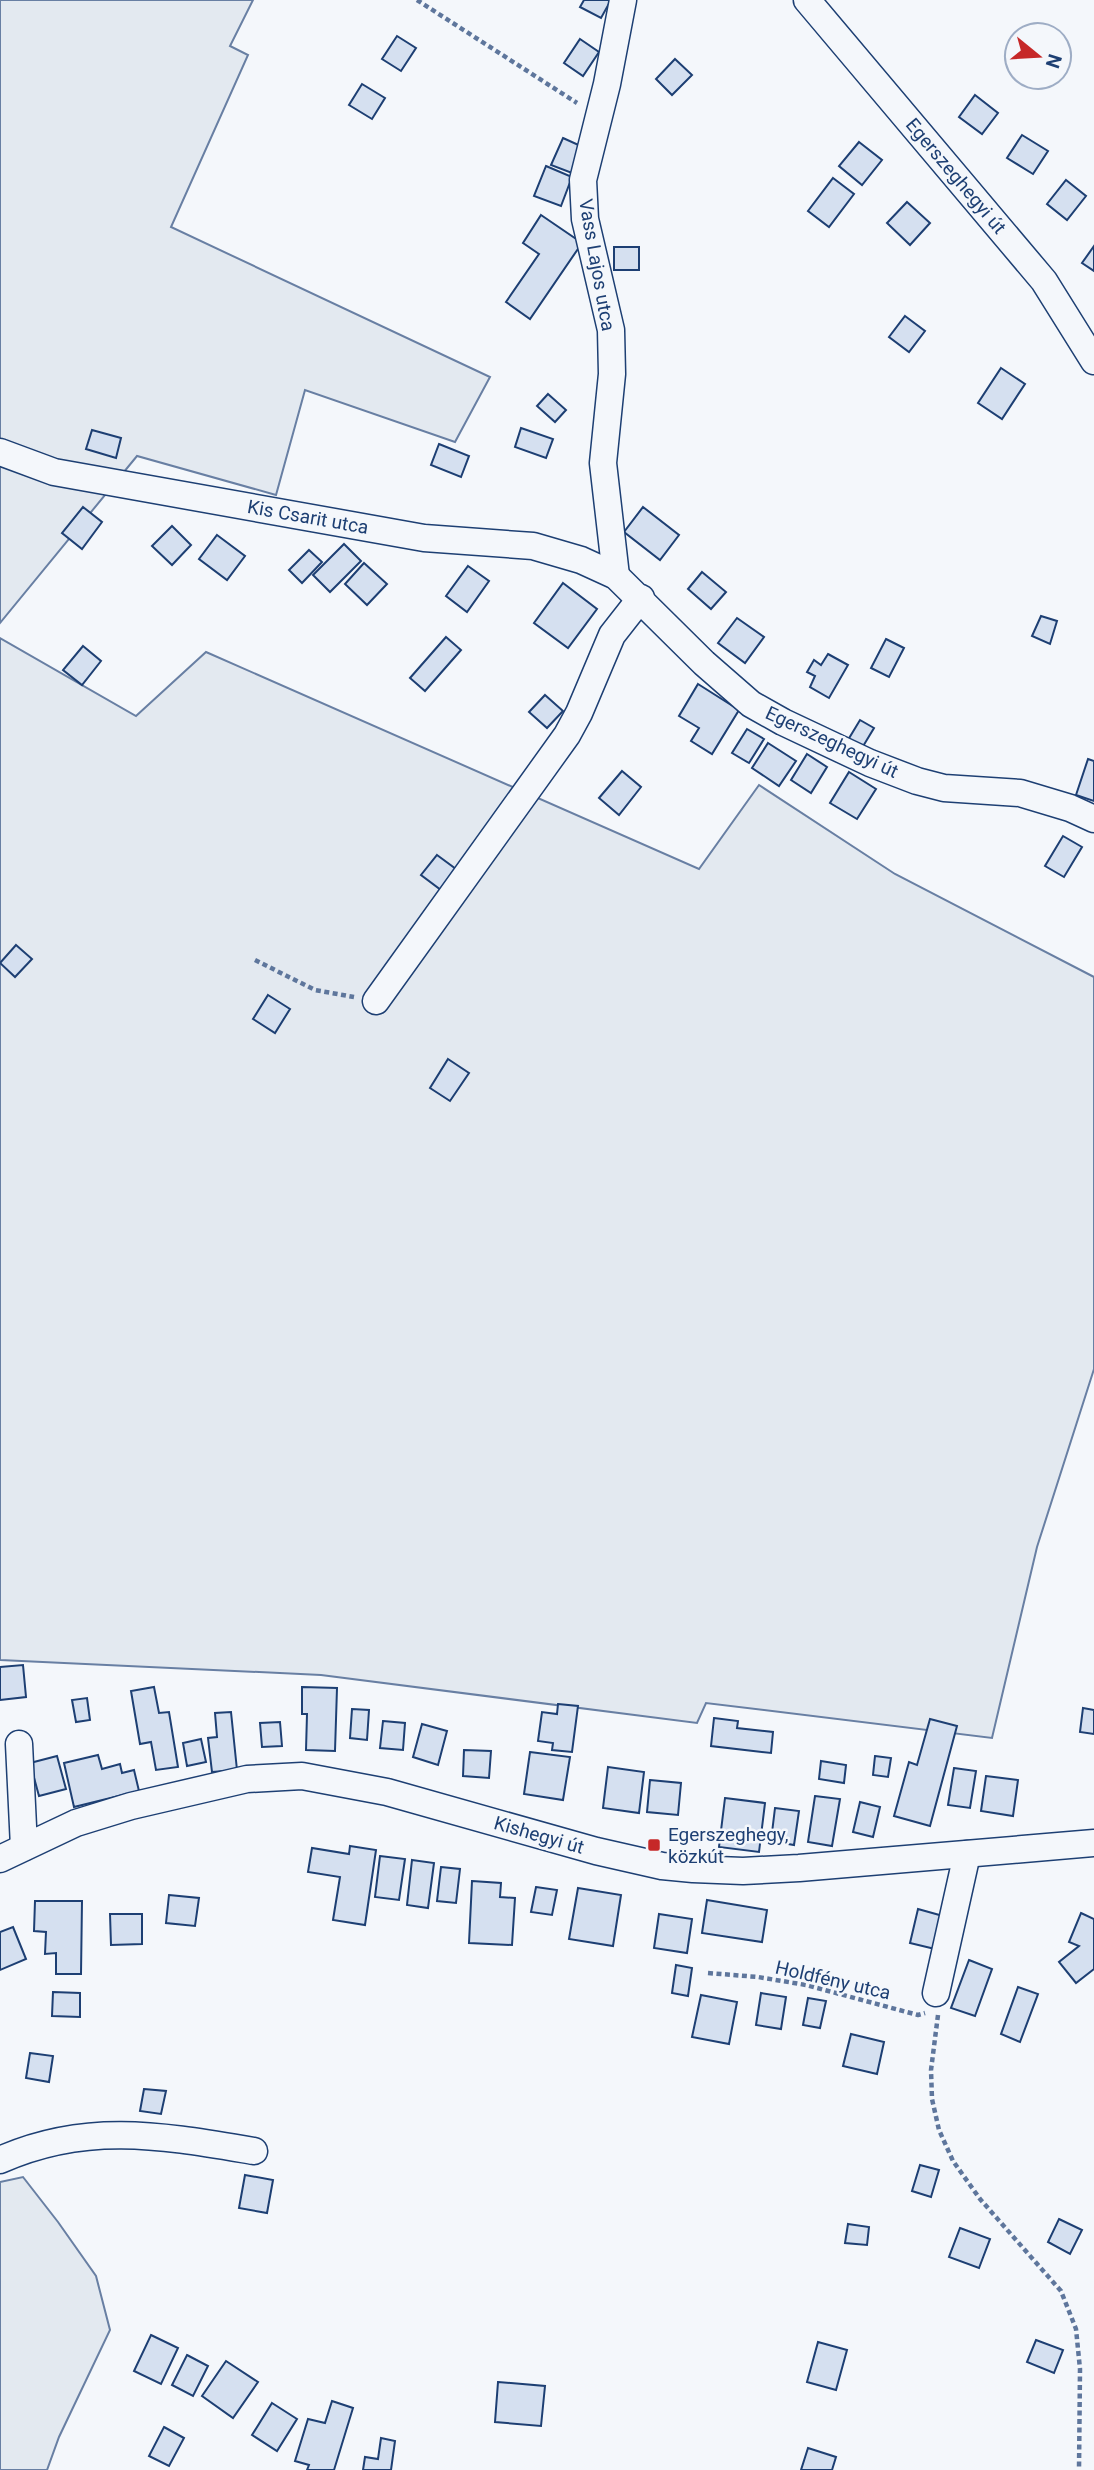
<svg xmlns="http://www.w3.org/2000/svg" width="1094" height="2470" font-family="Roboto,sans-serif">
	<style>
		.green { fill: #e3e9f0; stroke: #687fa3; stroke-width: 2 }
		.building { fill: #d5e0f0; stroke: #1d3f73; stroke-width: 2 }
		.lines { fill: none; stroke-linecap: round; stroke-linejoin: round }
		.minor-casing { stroke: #1d3f73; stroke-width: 29 }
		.path { stroke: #5e769c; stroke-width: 4.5; stroke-dasharray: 5 3.5; stroke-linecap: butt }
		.minor { stroke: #f4f7fb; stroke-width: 26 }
		.poi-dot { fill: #c62828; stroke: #f4f7fb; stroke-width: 2.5 }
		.labels { text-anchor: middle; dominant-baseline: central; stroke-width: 5; stroke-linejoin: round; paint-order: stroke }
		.street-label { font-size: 19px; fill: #1d3f73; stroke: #f4f7fb }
		.poi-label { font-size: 19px; fill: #1d3f73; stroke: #f4f7fb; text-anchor: start }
	</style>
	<rect width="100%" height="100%" fill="#f4f7fb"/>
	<g class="green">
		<path d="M0 0H253L230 46 248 55 171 227 490 377 455 442 305 390 276 495 137 456 0 623Z"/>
		<path d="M0 638 136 716 206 652 699 869 759 785 895 874 1094 977V1369L1037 1547 992 1738 706 1703 697 1723 321 1675 0 1660Z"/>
		<path d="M23 2177 58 2222 96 2276 110 2330 59 2437 47 2470H0V2182Z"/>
	</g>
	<g class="building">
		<path d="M584 0H611L601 18 580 7Z"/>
		<path d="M397 36 416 48 401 71 382 59Z"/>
		<path d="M580 39 599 52 583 76 564 63Z"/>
		<path d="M675 59 692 75 672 95 656 79Z"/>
		<path d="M362 84 385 98 372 119 349 105Z"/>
		<path d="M975 95 998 113 982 134 959 117Z"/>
		<path d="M1022 135 1048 151 1033 174 1007 158Z"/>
		<path d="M563 138 583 147 572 173 551 165Z"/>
		<path d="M859 142 882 160 862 185 839 166Z"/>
		<path d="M546 166 572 177 561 206 534 196Z"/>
		<path d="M833 178 854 194 829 227 808 211Z"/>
		<path d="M1066 180 1086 196 1067 220 1047 204Z"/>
		<path d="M907 202 930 223 910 245 887 223Z"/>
		<path d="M541 215 582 243 530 319 506 302 539 254 523 243Z"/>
		<path d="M1094 246V271L1082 263Z"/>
		<rect x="614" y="247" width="25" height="23"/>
		<path d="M905 316 925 331 909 352 889 337Z"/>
		<path d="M1001 368 1025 384 1002 419 978 403Z"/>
		<path d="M548 394 566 410 555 422 537 406Z"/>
		<path d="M521 428 553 439 546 458 515 447Z"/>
		<path d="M92 430 121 438 116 458 86 449Z"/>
		<path d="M439 444 469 456 461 477 431 465Z"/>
		<path d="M83 507 102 522 82 549 62 533Z"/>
		<path d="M643 507 679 535 660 560 624 532Z"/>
		<path d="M172 526 191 545 172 565 152 546Z"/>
		<path d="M217 535 245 556 227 580 199 559Z"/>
		<path d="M344 544 361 561 330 592 313 575Z"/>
		<path d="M309 550 322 562 302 583 289 570Z"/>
		<path d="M364 563 387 584 367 605 345 584Z"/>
		<path d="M468 566 489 581 467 612 446 596Z"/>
		<path d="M702 572 726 592 711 609 688 589Z"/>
		<path d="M563 583 597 609 568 648 534 623Z"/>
		<path d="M1041 616 1057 621 1050 644 1032 636Z"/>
		<path d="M737 618 764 637 745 663 718 643Z"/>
		<path d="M446 637 461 650 425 691 410 678Z"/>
		<path d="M886 639 904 648 889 677 871 668Z"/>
		<path d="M83 646 101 661 82 685 63 670Z"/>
		<path d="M828 654 848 665 829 698 810 687 815 676 807 672 814 660 821 665Z"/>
		<path d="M698 684 739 710 712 754 691 741 699 728 679 716Z"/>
		<path d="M545 695 563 711 547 728 529 712Z"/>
		<path d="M860 720 874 728 862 748 848 740Z"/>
		<path d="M747 729 764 739 749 763 732 753Z"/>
		<path d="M768 743 796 761 779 786 752 768Z"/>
		<path d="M807 754 827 767 811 793 791 780Z"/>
		<path d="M1088 759 1094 761V801L1076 795Z"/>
		<path d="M622 771 641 787 619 815 599 798Z"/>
		<path d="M849 772 876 789 857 819 830 803Z"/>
		<path d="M1063 836 1082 847 1064 877 1045 866Z"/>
		<path d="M437 855 460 872 445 893 421 875Z"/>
		<path d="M16 945 32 959 15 977 0 963Z"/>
		<path d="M268 995 290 1009 275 1033 253 1019Z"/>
		<path d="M448 1059 469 1073 450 1101 430 1088Z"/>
		<path d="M23 1665 26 1697 0 1700V1667Z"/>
		<path d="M154 1687 159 1713 169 1712 178 1767 156 1770 151 1742 140 1744 131 1691Z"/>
		<path d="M302 1687 337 1688 335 1751 306 1750 307 1714H302Z"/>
		<path d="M87 1698 90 1720 76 1722 72 1700Z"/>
		<path d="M558 1704 578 1706 572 1752 552 1750 553 1743 538 1741 542 1712 557 1714Z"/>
		<path d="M1083 1708 1094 1710V1734L1080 1732Z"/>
		<path d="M352 1709 369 1710 367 1740 350 1738Z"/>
		<path d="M231 1712 237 1770 212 1772 208 1738 217 1737 215 1713Z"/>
		<path d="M714 1718 738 1721 737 1728 773 1732 771 1753 711 1746Z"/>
		<path d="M930 1719 957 1726 930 1826 894 1816 909 1762 917 1765Z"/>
		<path d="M383 1721 405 1723 403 1750 380 1748Z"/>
		<path d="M280 1722 282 1746 262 1747 260 1723Z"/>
		<path d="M422 1724 447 1731 438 1765 413 1757Z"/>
		<path d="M201 1739 206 1762 187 1766 183 1743Z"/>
		<path d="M464 1750 491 1751 489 1778 463 1776Z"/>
		<path d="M530 1752 570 1757 563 1800 524 1794Z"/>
		<path d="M98 1755 102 1769 120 1764 122 1773 134 1770 139 1791 74 1807 64 1763Z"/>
		<path d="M57 1756 66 1789 39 1796 30 1763Z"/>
		<path d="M875 1756 891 1758 888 1777 873 1775Z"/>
		<path d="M821 1761 846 1765 844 1783 819 1779Z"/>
		<path d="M608 1767 644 1772 639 1813 603 1808Z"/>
		<path d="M954 1768 976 1771 970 1808 948 1805Z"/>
		<path d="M986 1776 1018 1780 1013 1816 981 1811Z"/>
		<path d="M650 1780 681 1783 678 1815 647 1812Z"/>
		<path d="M815 1796 840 1799 832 1846 808 1842Z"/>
		<path d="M725 1798 765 1803 759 1852 719 1847Z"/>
		<path d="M860 1802 880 1807 873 1837 853 1832Z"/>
		<path d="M775 1808 799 1811 794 1845 771 1841Z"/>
		<path d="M350 1846 376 1850 365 1925 333 1920 340 1877 308 1872 312 1848 349 1854Z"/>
		<path d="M380 1856 405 1859 399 1900 375 1897Z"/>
		<path d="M412 1860 434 1863 428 1908 407 1905Z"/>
		<path d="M441 1867 460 1869 456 1903 437 1901Z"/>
		<path d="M472 1881 501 1883 500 1897 515 1898 512 1945 469 1943Z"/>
		<path d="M536 1887 557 1890 552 1915 531 1912Z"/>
		<path d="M578 1888 621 1895 613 1946 569 1939Z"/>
		<path d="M169 1895 199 1898 195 1926 166 1923Z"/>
		<path d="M707 1900 767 1910 762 1942 702 1933Z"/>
		<path d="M35 1901H82L81 1974H56V1953L45 1954 46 1932 34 1931Z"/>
		<path d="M918 1909 943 1916 935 1949 910 1943Z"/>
		<path d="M1081 1913 1094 1919V1969L1076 1983 1059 1962 1079 1946 1069 1942Z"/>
		<path d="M110 1914H142V1944L111 1945Z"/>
		<path d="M659 1914 692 1919 687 1953 654 1948Z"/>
		<path d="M13 1927 26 1959 0 1970V1932Z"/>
		<path d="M969 1960 992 1969 975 2016 951 2008Z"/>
		<path d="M676 1965 692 1968 688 1996 672 1993Z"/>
		<path d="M1018 1987 1038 1994 1020 2042 1001 2034Z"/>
		<path d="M53 1992 80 1993V2017L52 2016Z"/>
		<path d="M761 1993 786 1997 781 2029 756 2025Z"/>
		<path d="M701 1995 737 2002 729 2044 692 2037Z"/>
		<path d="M808 1998 826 2001 820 2028 803 2025Z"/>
		<path d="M851 2034 884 2042 877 2074 843 2066Z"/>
		<path d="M30 2053 53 2056 49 2082 26 2078Z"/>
		<path d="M144 2089 166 2091 161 2114 140 2111Z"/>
		<path d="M920 2165 939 2170 931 2197 912 2191Z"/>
		<path d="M245 2175 273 2180 267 2213 239 2208Z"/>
		<path d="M1059 2219 1082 2230 1070 2254 1048 2242Z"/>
		<path d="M848 2224 869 2227 867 2245 845 2243Z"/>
		<path d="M960 2228 990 2239 979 2268 949 2257Z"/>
		<path d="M151 2335 178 2348 161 2384 134 2371Z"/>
		<path d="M1036 2340 1063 2350 1054 2373 1027 2362Z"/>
		<path d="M818 2342 847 2350 836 2390 807 2382Z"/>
		<path d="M187 2355 208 2366 193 2396 172 2385Z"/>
		<path d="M226 2361 258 2382 233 2418 202 2396Z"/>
		<path d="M498 2382 545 2386 541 2426 495 2422Z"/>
		<path d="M332 2401 353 2408 334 2470H307L309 2465 295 2461 308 2419 325 2423Z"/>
		<path d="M272 2403 297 2419 277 2451 252 2435Z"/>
		<path d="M164 2427 184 2438 169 2466 149 2456Z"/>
		<path d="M381 2438 395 2441 391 2470H363L365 2457 378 2459Z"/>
		<path d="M808 2448 836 2457 832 2470H801Z"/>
	</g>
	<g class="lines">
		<defs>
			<g id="minor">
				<path d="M807 0 1044 281 1094 361"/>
				<path d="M0 452 54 472 424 538 533 546 581 560 616 576 704 663 751 704 783 722 870 763 917 781 944 788 1020 793 1070 808 1094 819"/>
				<path d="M616 576 603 463 612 374 611 330 585 219 583 180 607 84 623 0"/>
				<path d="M376 1001 567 735 579 713 612 635 641 598"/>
				<path d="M19 1744 24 1847"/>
				<path d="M0 1859 76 1823 131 1806 247 1779 302 1776 387 1792 596 1851 662 1866 693 1869 743 1871 799 1868 1094 1843"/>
				<path d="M936 1993 967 1854"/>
				<path d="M0 2160C87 2121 164 2136 254 2151"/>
			</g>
		</defs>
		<use href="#minor" class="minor-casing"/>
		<g class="path">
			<path d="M417 0 577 103"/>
			<path d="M255 960 315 990 354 997"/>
			<path d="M708 1973 758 1977 806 1985 918 2015 925 2013"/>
			<path d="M938 2015 931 2070 932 2099 939 2130 953 2161 980 2199 1061 2291 1076 2329 1080 2369 1079 2470"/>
		</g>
		<use href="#minor" class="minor"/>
	</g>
	<rect class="poi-dot" x="647" y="1838" width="14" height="14" rx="3.5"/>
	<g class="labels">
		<g class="street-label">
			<text transform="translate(956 176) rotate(50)">Egerszeghegyi út</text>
			<text transform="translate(597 265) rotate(80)">Vass Lajos utca</text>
			<text transform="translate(308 517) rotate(10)">Kis Csarit utca</text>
			<text transform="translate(832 742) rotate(25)">Egerszeghegyi út</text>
			<text transform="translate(539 1835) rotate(16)">Kishegyi út</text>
			<text transform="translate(833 1980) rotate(13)">Holdfény utca</text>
		</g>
		<g class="poi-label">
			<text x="668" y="1834">Egerszeghegy,<tspan x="668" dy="22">közkút</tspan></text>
		</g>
	</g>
	<g transform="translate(1038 56) rotate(108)"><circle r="33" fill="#f4f7fb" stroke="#9eadc5" stroke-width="2"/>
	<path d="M0-5L12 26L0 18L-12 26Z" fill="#c62828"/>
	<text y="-10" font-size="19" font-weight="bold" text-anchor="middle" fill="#1d3f73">N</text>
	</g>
</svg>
